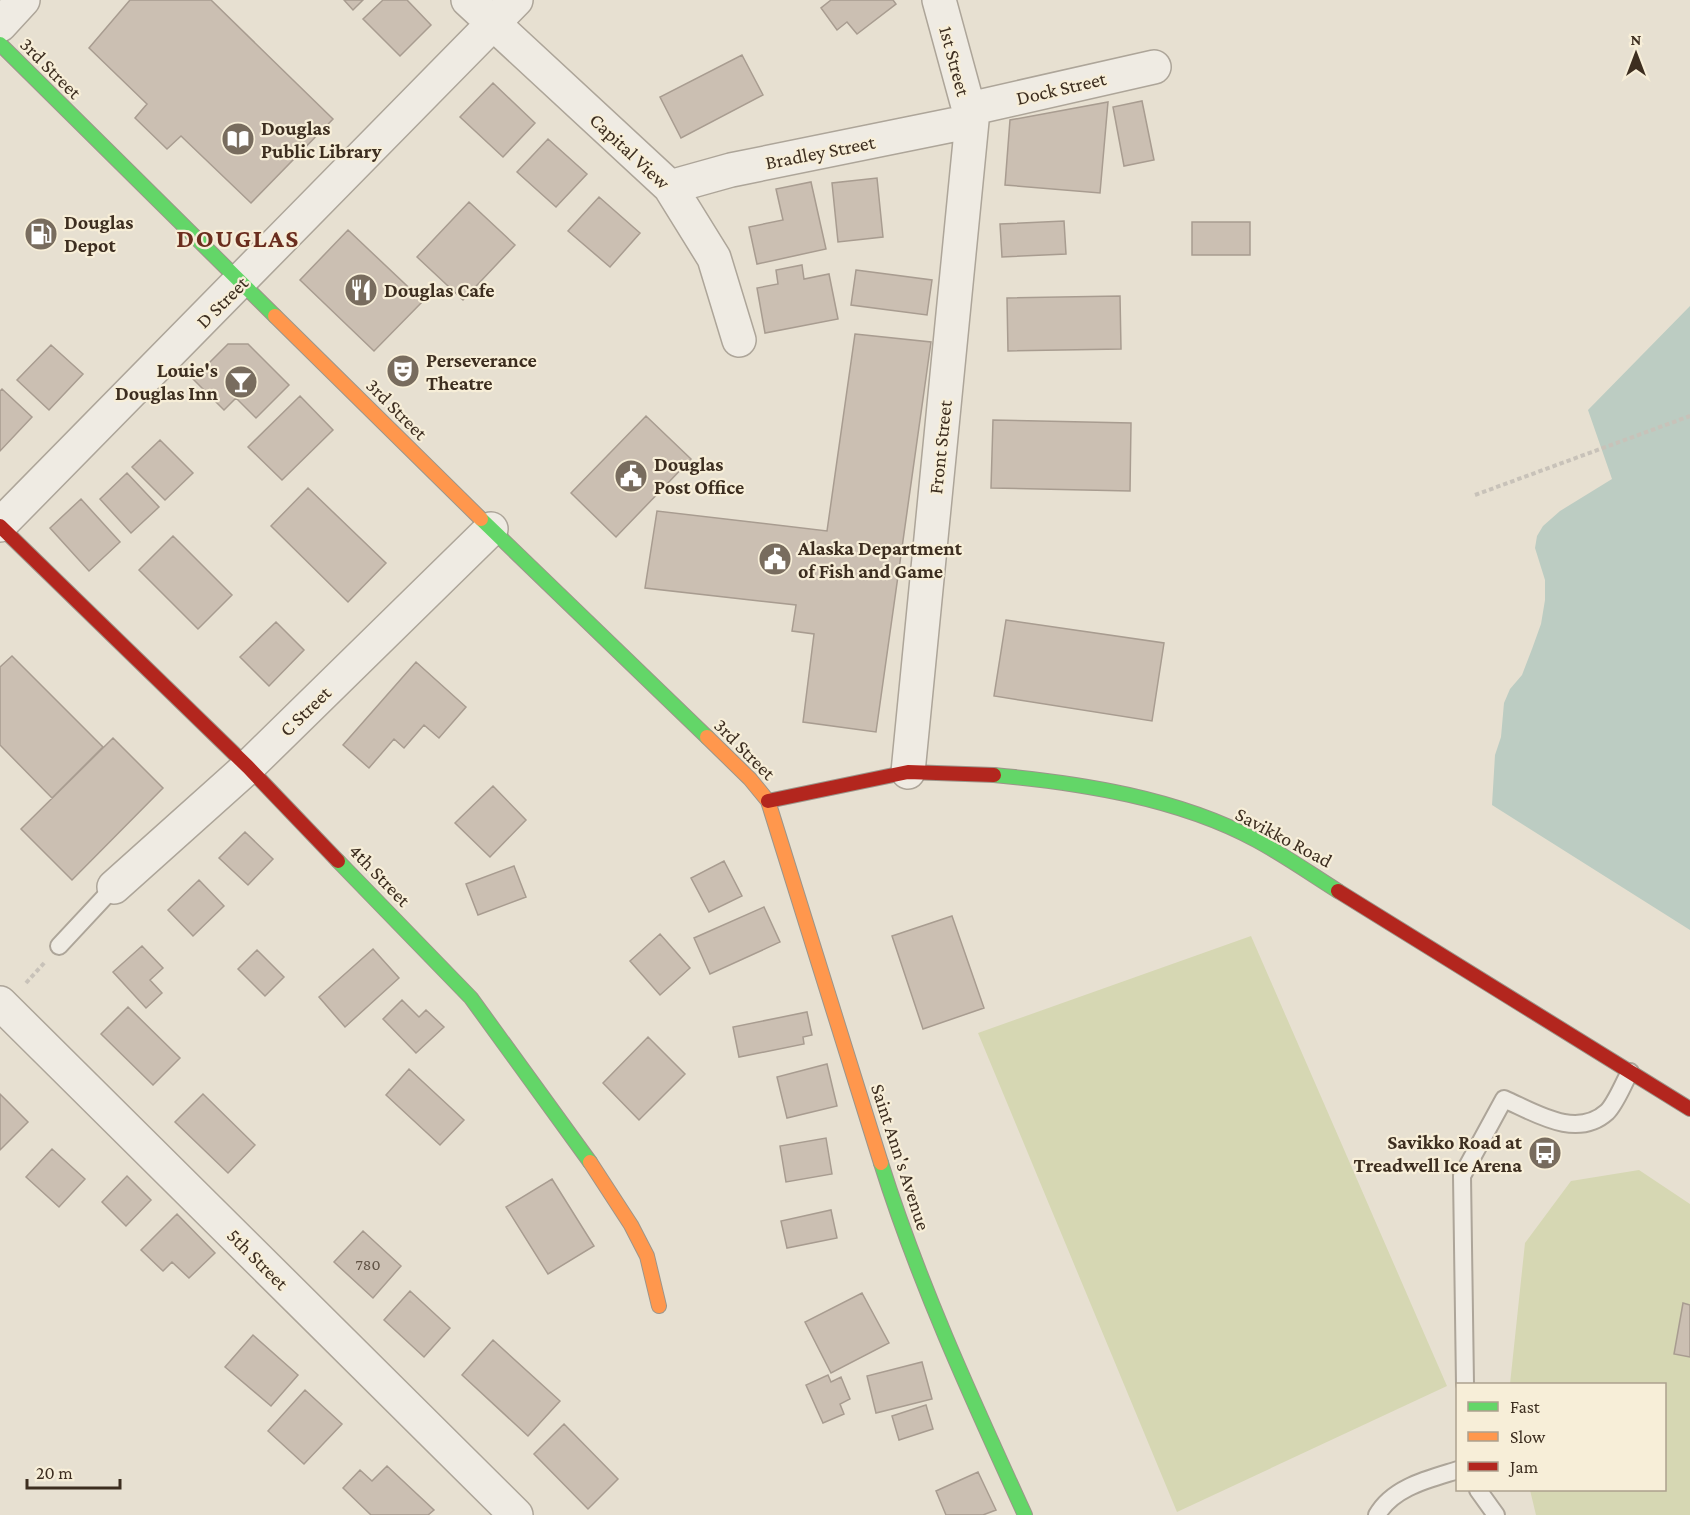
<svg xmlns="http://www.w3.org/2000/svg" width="1690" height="1515" font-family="'Crimson Pro',serif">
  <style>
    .green { fill: #d6d7b3 }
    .water { fill: #bcccc2 }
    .building { fill: #cbbfb2; stroke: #a89c90; stroke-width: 1.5 }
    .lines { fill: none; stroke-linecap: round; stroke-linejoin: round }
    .lane-casing { stroke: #ada599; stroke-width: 20 }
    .street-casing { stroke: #ada599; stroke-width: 36 }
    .fast-casing { stroke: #9c958a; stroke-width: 16 }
    .slow-casing { stroke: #9c958a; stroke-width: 16 }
    .jam-casing { stroke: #9c958a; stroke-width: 16 }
    .path { stroke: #c8c2b9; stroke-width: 4; stroke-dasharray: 4.5 3; stroke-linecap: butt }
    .lane { stroke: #efebe3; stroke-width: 16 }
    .street { stroke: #efebe3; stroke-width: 33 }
    .fast { stroke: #63d668; stroke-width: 14 }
    .slow { stroke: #ff974d; stroke-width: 14 }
    .jam { stroke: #b3261e; stroke-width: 14 }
    .labels { text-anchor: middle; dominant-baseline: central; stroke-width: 4.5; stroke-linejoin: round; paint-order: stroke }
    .number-label { font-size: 16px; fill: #605244 }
    .street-label { font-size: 20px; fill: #3d2e20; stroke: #f7eed8 }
    .poi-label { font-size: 20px; font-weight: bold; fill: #3d2e20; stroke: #f7eed8; text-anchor: start }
    .district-label { font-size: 26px; font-weight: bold; letter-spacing: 1.5px; fill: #6b2e1e; stroke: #f7eed8 }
  </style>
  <rect width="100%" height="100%" fill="#e7e0d1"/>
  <path class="green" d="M1251,936L1447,1386L1177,1512L978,1033Z
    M1639,1170L1690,1204V1515H1536L1530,1490H1664V1384H1510L1525,1243L1571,1181Z"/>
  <path class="water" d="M1690,306V930L1492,805L1495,755L1501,737L1504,703L1510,689L1522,675L1532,649L1541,624L1545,600V580L1535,548L1537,536L1543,526L1560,511L1612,479L1588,410Z"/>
  <path class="building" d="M130,0H211L333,119L251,203L181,136L167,149L135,118L147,104L89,48Z
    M344,0H363L353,10Z
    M383,0H407L431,25L400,56L363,19Z
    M831,0H893L896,4L857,34L847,22L837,30L821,8Z
    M742,55L763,95L681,138L660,97Z
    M493,83L535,123L503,157L460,117Z
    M1142,101L1154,160L1124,166L1113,107Z
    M1108,102L1100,193L1005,185L1010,120Z
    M548,139L587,174L556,207L517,172Z
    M877,178L883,237L838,242L832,183Z
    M811,182L826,249L757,264L749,227L783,220L776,189Z
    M599,197L640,233L610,267L568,231Z
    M469,202L515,245L463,300L417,257Z
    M1064,221L1066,254L1002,257L1000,224Z
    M1192,222H1250V255H1192Z
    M348,230L423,301L374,351L300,280Z
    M802,265L804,279L829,274L838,319L765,333L757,288L778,284L776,270Z
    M856,270L932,280L927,315L851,305Z
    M1120,296L1121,349L1008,351L1007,298Z
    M855,334L931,342L876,732L803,722L814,634L792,631L796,605L645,588L657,511L827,531Z
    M228,344H248L289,385L256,418L236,398L224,410L193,379Z
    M51,345L83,374L49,410L17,380Z
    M2,389L32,417L0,451V391Z
    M300,396L333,430L282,480L248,447Z
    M646,416L691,459L616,537L571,493Z
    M993,420L1131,423L1130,491L991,488Z
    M160,440L193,473L165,500L132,467Z
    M127,473L159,507L131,533L100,499Z
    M308,488L386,563L348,602L271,526Z
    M81,499L120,542L89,571L50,528Z
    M173,536L232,595L198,629L139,570Z
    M1006,620L1164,643L1152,721L994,696Z
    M276,622L304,650L269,686L240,657Z
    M12,656L103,747L52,798L0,745V667Z
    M416,662L466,707L439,738L424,725L404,748L394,739L369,768L343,745Z
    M113,738L163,788L72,880L21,829Z
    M493,786L526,820L490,857L455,823Z
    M245,832L273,859L248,885L219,858Z
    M724,861L742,896L709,912L691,878Z
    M514,866L526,897L478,915L466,884Z
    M199,880L224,906L193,936L168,910Z
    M764,907L780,942L710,974L694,938Z
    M952,916L984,1008L923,1029L892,936Z
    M660,934L690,968L660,995L630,961Z
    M142,946L163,968L150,980L162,993L146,1008L113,972Z
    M373,949L399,978L345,1027L319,997Z
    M257,950L284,977L265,996L238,969Z
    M402,1000L419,1017L426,1010L444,1027L416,1053L383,1019Z
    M128,1007L180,1058L153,1085L101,1034Z
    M807,1012L812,1035L803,1037L804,1044L739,1057L733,1027Z
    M648,1037L685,1074L639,1120L603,1083Z
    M827,1064L837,1106L787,1118L777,1077Z
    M409,1069L464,1120L440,1145L386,1095Z
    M0,1094L28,1122L0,1150Z
    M203,1094L255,1145L228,1173L175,1122Z
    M826,1138L832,1174L786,1182L780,1146Z
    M52,1149L85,1179L59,1207L26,1177Z
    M127,1176L151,1200L126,1226L102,1202Z
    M552,1179L594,1246L548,1274L506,1207Z
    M831,1210L837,1238L787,1248L781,1221Z
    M177,1214L215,1253L189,1278L172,1262L163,1271L141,1250Z
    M363,1231L401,1266L373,1298L334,1262Z
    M410,1291L450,1328L424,1357L384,1320Z
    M862,1293L889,1343L831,1373L805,1322Z
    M1683,1303L1690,1305V1357L1674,1354Z
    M253,1335L298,1375L271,1406L225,1367Z
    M493,1340L560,1401L528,1436L462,1375Z
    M922,1362L932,1399L876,1413L867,1376Z
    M828,1375L831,1382L841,1377L850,1399L840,1404L844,1414L823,1423L806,1385Z
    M305,1390L342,1424L304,1464L268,1431Z
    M926,1405L933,1429L899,1440L892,1416Z
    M564,1424L618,1479L588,1509L534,1454Z
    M387,1466L434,1510L428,1515H371L343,1488L360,1470L372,1481Z
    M978,1472L996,1510L983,1515H946L936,1491Z"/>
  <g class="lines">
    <defs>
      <path id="lane" d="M59,946L114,887
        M1465,1384L1462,1176L1504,1099C1534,1112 1576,1140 1607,1112C1616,1103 1623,1084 1630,1072
        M1478,1490L1496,1515
        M1377,1515C1393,1487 1429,1479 1458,1470"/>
      <path id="street" d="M468,0L670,187L714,258L739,340
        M0,25L23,0
        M969,109L1154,67
        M670,187L731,170L972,121
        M0,525L516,0
        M908,772L972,121L939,0
        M114,887L248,767L491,529
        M0,1003L516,1515"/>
      <path id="fast" d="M0,44L275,316
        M481,519L707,737
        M994,775C1081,783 1178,798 1256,840C1284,855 1311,874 1338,891
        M338,861L471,998L590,1162
        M881,1163C919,1284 972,1399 1025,1515"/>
      <path id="slow" d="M275,316L481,519
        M707,737L750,779L768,801L881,1163
        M590,1162L631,1225L647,1256L659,1306"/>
      <path id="jam" d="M0,526L248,767L338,861
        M768,801L908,772L994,775
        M1338,891L1690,1109"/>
    </defs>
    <use href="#lane" class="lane-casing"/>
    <use href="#street" class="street-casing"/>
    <use href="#fast" class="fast-casing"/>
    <use href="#slow" class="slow-casing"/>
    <use href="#jam" class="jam-casing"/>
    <path class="path" d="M1475,495L1690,416
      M26,983L45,962"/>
    <use href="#lane" class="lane"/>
    <use href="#street" class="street"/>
    <use href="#fast" class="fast"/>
    <use href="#slow" class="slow"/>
    <use href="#jam" class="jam"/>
  </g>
  <defs>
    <symbol id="library-disc" viewBox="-11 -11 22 22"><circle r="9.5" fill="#786c5e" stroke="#f7eed8"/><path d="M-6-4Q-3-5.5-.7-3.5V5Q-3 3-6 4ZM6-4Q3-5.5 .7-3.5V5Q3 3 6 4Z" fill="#fff"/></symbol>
    <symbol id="fuel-disc" viewBox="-11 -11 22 22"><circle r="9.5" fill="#786c5e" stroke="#f7eed8"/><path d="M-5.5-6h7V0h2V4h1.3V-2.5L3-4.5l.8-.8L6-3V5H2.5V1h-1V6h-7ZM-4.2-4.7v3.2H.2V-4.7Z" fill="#fff"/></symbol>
    <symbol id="restaurant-disc" viewBox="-11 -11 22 22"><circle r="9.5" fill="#786c5e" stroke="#f7eed8"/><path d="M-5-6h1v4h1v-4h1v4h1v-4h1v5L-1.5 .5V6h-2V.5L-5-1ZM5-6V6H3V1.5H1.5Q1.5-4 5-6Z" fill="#fff"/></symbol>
    <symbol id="theatre-disc" viewBox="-11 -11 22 22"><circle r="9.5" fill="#786c5e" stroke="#f7eed8"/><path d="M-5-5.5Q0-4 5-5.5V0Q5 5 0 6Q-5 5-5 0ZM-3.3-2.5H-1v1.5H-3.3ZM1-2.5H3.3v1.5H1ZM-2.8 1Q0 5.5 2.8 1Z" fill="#fff"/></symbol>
    <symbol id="bar-disc" viewBox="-11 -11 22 22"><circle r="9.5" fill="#786c5e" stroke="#f7eed8"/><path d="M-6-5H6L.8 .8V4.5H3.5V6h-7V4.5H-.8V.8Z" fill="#fff"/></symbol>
    <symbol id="civic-disc" viewBox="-11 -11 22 22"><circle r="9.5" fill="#786c5e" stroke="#f7eed8"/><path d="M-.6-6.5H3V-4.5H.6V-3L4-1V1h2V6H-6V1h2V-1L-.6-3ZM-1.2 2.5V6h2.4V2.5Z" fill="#fff"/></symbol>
    <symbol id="bus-disc" viewBox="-11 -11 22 22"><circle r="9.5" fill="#786c5e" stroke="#f7eed8"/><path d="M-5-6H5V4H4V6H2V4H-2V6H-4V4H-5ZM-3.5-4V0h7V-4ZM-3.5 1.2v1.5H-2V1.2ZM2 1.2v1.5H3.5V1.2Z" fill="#fff"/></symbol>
  </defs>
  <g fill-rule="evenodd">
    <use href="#library-disc" x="219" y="120" width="38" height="38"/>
    <use href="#fuel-disc" x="22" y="215" width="38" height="38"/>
    <use href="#restaurant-disc" x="342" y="271" width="38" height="38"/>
    <use href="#theatre-disc" x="384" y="352" width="38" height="38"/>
    <use href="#bar-disc" x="222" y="363" width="38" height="38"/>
    <use href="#civic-disc" x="612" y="457" width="38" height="38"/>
    <use href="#civic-disc" x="756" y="540" width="38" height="38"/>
    <use href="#bus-disc" x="1526" y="1134" width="38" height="38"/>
  </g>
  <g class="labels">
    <g class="number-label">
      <text x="368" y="1264">780</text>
    </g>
    <g class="street-label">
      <text transform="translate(955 61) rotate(75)">1st Street</text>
      <text transform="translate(51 68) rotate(45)">3rd Street</text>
      <text transform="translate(1061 88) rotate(-13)">Dock Street</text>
      <text transform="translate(630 151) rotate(43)">Capital View</text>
      <text transform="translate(820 152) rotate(-11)">Bradley Street</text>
      <text transform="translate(222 302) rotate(-45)">D Street</text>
      <text transform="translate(397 409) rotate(45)">3rd Street</text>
      <text transform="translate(940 447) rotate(-84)">Front Street</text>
      <text transform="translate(305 711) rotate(-44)">C Street</text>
      <text transform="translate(745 749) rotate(45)">3rd Street</text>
      <text transform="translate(1284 837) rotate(28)">Savikko Road</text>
      <text transform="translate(380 875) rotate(46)">4th Street</text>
      <text transform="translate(901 1157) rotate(72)">Saint Ann's Avenue</text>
      <text transform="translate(258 1259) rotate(45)">5th Street</text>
    </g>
    <g class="poi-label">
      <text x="261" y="128">Douglas<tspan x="261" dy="23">Public Library</tspan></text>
      <text x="64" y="222">Douglas<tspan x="64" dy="23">Depot</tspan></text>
      <text x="384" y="290">Douglas Cafe</text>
      <text x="426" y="360">Perseverance<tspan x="426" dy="23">Theatre</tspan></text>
      <text x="218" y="370" text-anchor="end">Louie's<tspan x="218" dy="23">Douglas Inn</tspan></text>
      <text x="654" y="464">Douglas<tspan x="654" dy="23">Post Office</tspan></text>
      <text x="798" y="548">Alaska Department<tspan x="798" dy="23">of Fish and Game</tspan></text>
      <text x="1522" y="1142" text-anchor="end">Savikko Road at<tspan x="1522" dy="23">Treadwell Ice Arena</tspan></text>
    </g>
    <g class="district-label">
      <text x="238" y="238">DOUGLAS</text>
    </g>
  </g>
  <rect x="1456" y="1383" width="210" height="108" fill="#f7eed8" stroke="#ada18e" stroke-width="1.5"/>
  <rect x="1468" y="1402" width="30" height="9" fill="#63d668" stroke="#ada18e" stroke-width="1.5"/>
  <text x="1510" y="1413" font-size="18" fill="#3d2e20">Fast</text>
  <rect x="1468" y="1432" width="30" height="9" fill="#ff974d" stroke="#ada18e" stroke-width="1.5"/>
  <text x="1510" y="1443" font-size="18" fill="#3d2e20">Slow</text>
  <rect x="1468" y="1462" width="30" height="9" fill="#b3261e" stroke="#ada18e" stroke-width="1.5"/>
  <text x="1510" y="1473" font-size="18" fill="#3d2e20">Jam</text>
  <g transform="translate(1636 54)" stroke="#f7eed8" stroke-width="4.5" paint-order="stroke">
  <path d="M0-4.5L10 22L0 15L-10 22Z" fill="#3d2e20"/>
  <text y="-9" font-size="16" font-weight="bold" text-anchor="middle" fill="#3d2e20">N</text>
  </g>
  <path d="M27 1479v9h93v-9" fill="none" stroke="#3d2e20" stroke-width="3"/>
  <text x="36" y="1479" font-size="18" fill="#3d2e20" stroke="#f7eed8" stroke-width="4.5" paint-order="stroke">20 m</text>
</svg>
